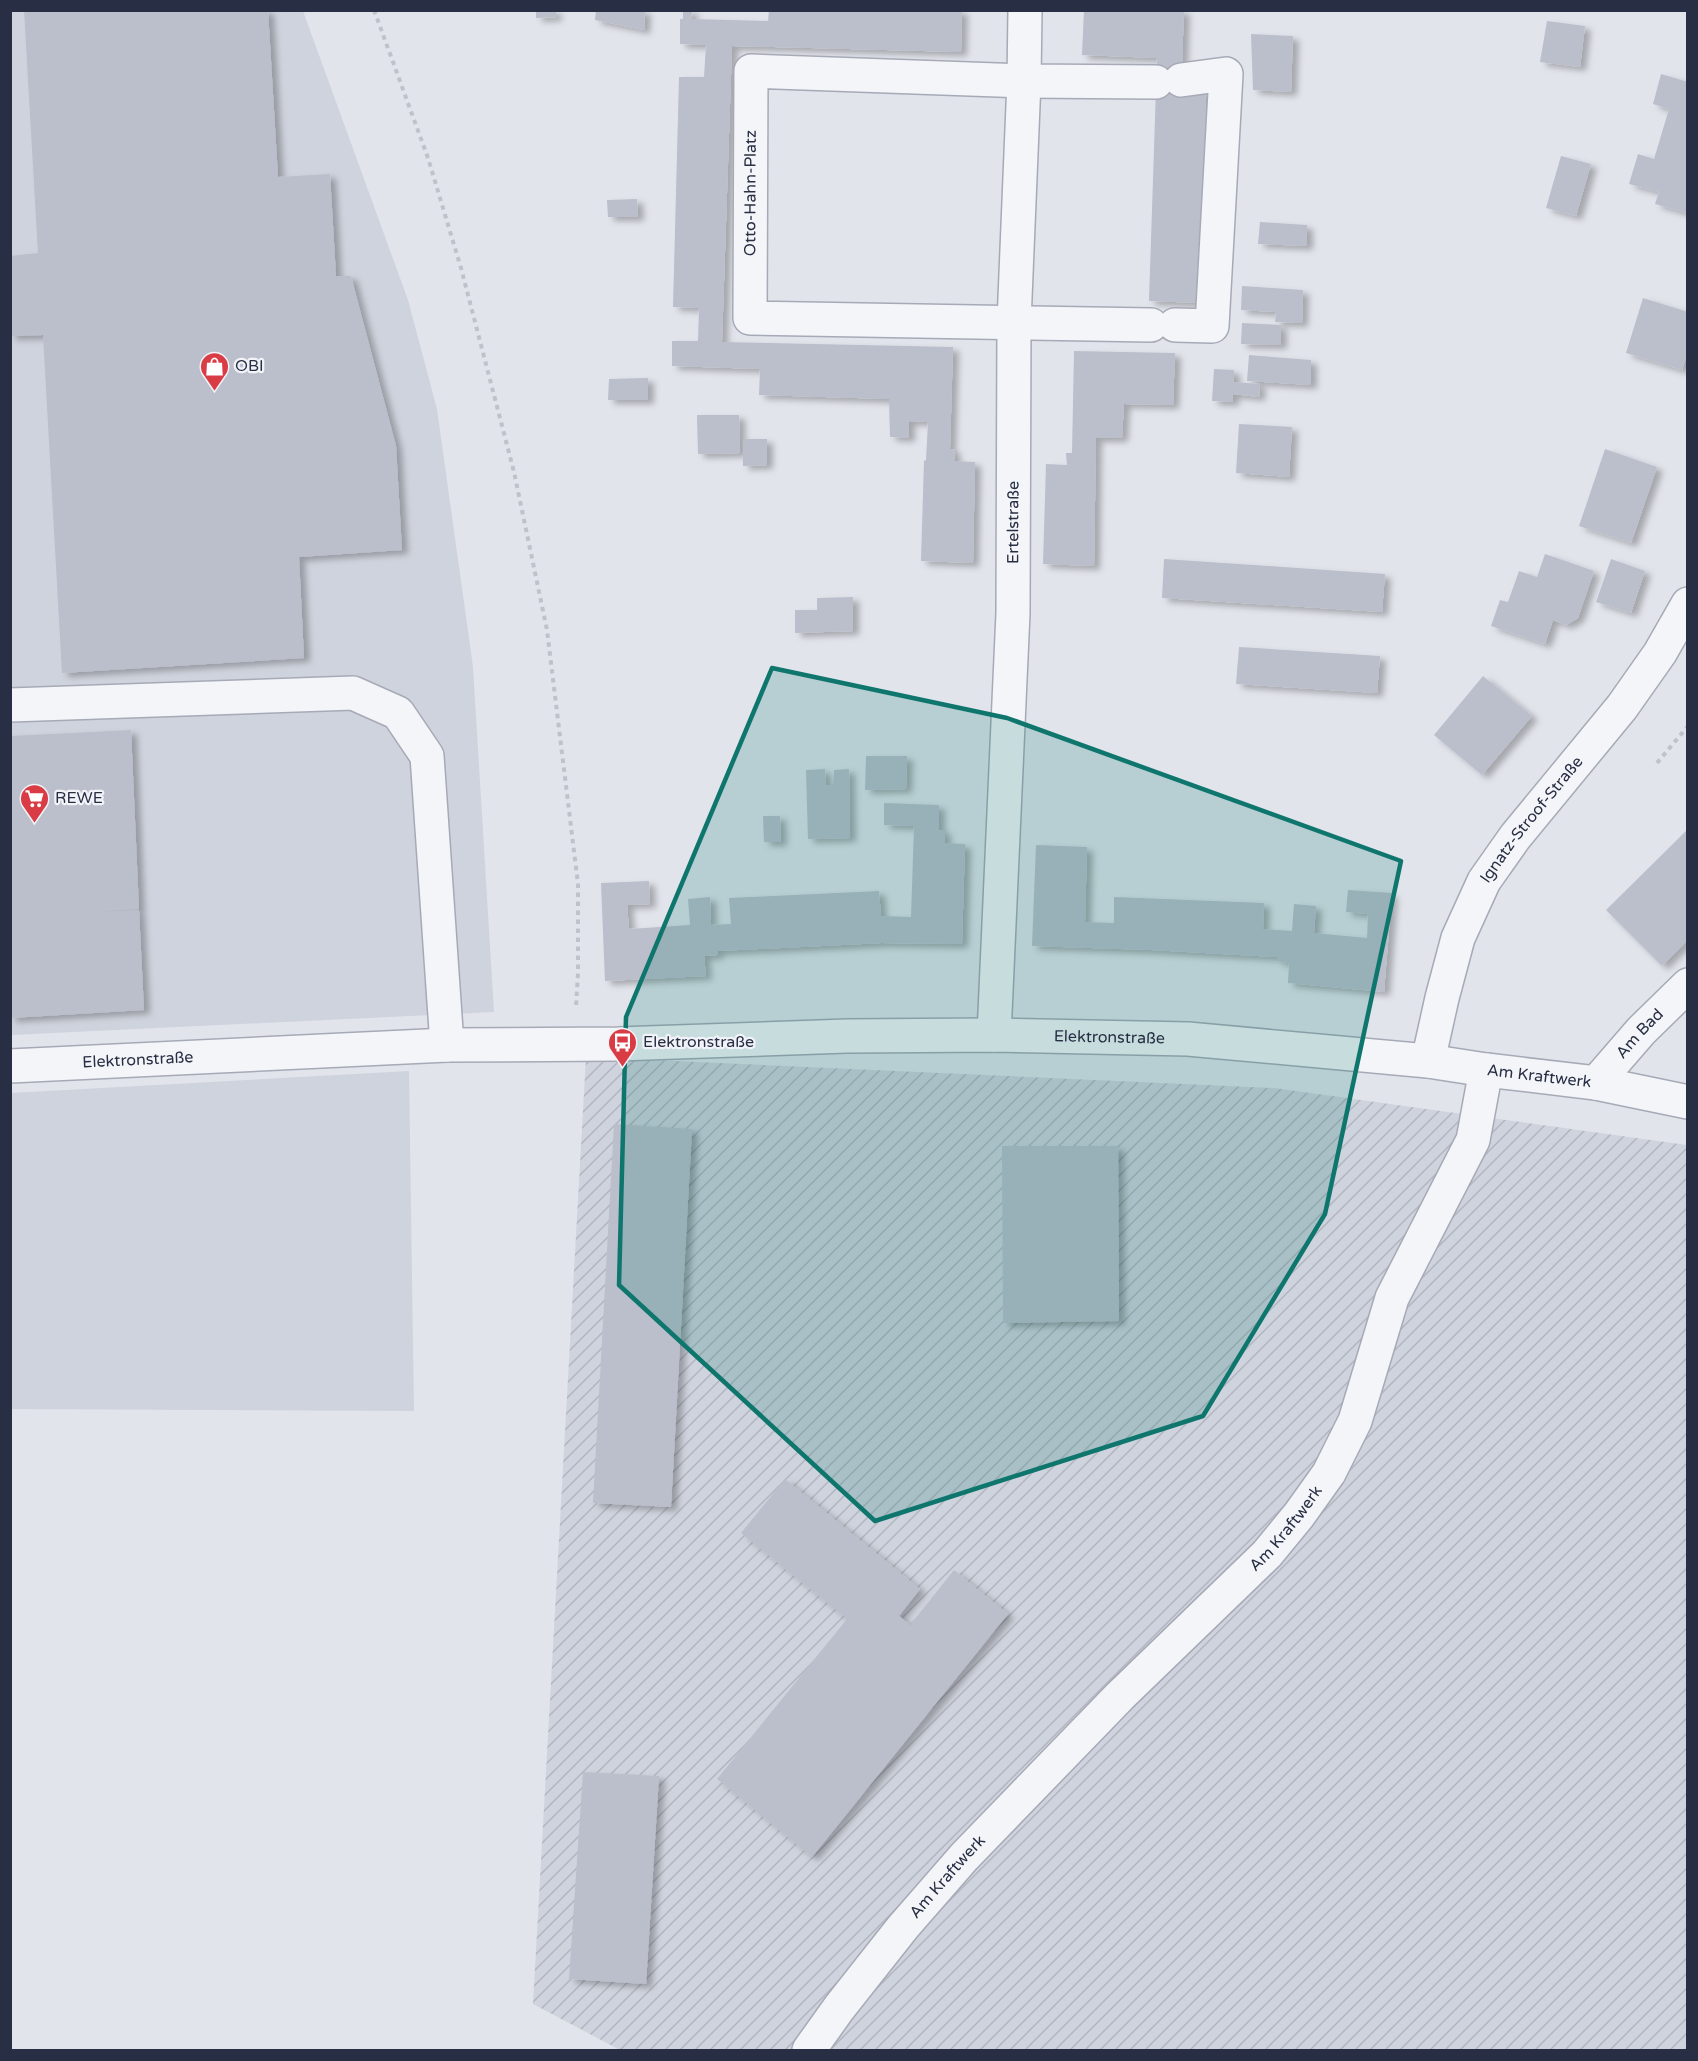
<svg xmlns="http://www.w3.org/2000/svg" width="1698" height="2061" font-family="'Varela Round',sans-serif">
  <style>
    .built { fill: #cfd3dd }
    .industrial { fill: url(#industrial-furrows) }
    .building { fill: #bbbfcb; filter: url(#shadow) }
    .lines { fill: none; stroke-linecap: round; stroke-linejoin: round }
    .minor-casing { stroke: #a6aab6; stroke-width: 36 }
    .path { stroke: #bfc2ca; stroke-width: 4; stroke-dasharray: 4.5 4.5; stroke-linecap: butt }
    .minor { stroke: #f4f5f9; stroke-width: 33 }
    .marked { fill: #0f766e; fill-opacity: 0.2; stroke: #0f766e; stroke-width: 4.5; stroke-linejoin: round }
    .labels { text-anchor: middle; dominant-baseline: central; stroke-width: 4.5; stroke-linejoin: round; paint-order: stroke }
    .street-label { font-size: 16px; fill: #282f44; stroke: #f1f3f8 }
    .poi-label { font-size: 16px; fill: #282f44; stroke: #f1f3f8; text-anchor: start }
  </style>
  <defs>
    <pattern id="industrial-furrows" width="10" height="10" patternUnits="userSpaceOnUse" patternTransform="scale(1.5)"><rect width="10" height="10" fill="#cfd3dd"/><path d="M-1 1l2-2M0 10L10 0M9 11l2-2" fill="none" stroke="#b2b5bf"/></pattern>
    <filter id="shadow"><feDropShadow dx="6" dy="4" stdDeviation="3" flood-color="#0004"/></filter>
  </defs>
  <rect width="100%" height="100%" fill="#e1e4eb"/>
  <path class="built" d="M10,11H303L408,300L437,409L473,667L494,1012L11,1035Z
    M409,1071L414,1411L11,1409V1093Z"/>
  <path class="industrial" d="M586,1057L1274,1088L1687,1145V2050H620L533,2004Z"/>
  <path class="building" d="M24,10H268L278,177L330,174L336,276H351L396,446L402,550L299,557L304,658L62,673L43,335L10,336V256L38,253Z
    M536,10H556V17L536,18Z
    M596,10H645L644,30L595,20Z
    M683,10H693L690,19L768,21L769,10H962L961,52L732,46L722,342L953,347L950,449L955,450L954,461L975,462L973,563L921,561L924,461L926,460L928,422L909,421V438L890,437L889,399L759,395L760,369L672,366V341H698L699,308L673,307L679,77H704L706,45L680,44V19H683Z
    M1084,10H1184L1181,90L1206,92L1202,303L1149,301L1157,58L1082,55Z
    M1547,21L1585,26L1580,67L1540,62Z
    M1251,34L1293,36L1291,92L1253,90Z
    M1661,74L1688,82V213L1655,204L1659,192L1629,184L1638,154L1654,159L1669,109L1653,104Z
    M1561,156L1591,164L1576,216L1546,208Z
    M637,199L638,217H608L607,200Z
    M1260,222L1307,225V246L1258,244Z
    M1242,286L1303,290L1302,323L1275,322L1276,312L1241,310Z
    M1643,298L1688,312V351L1682,370L1626,353Z
    M1242,323L1281,325V345L1241,344Z
    M1074,351L1175,353L1173,405L1124,404L1122,438H1096L1094,566L1043,564L1046,464L1067,465L1066,453H1072Z
    M1249,355L1311,360V385L1247,381Z
    M1214,369L1234,370V382L1260,384L1259,397L1233,394V402L1212,401Z
    M648,378V400H608L609,379Z
    M697,415H739L740,453L698,454Z
    M1239,424L1292,427L1289,477L1236,473Z
    M743,439H767V465L743,466Z
    M1605,449L1657,467L1631,543L1579,526Z
    M1545,554L1594,571L1578,618L1566,625L1553,620L1545,644L1491,626L1500,600L1508,602L1519,571L1537,577Z
    M1164,559L1385,574L1382,612L1162,598Z
    M1611,559L1645,571L1631,613L1596,602Z
    M853,597V631L795,633V610H817V598Z
    M1239,647L1380,656L1377,693L1236,684Z
    M1483,676L1532,716L1482,775L1434,735Z
    M131,730L139,909L95,912L139,910L144,1010L10,1018V736Z
    M866,756H907L906,789L865,790Z
    M825,769L826,785H833L834,770L849,769L850,838L808,839L806,770Z
    M884,803L939,805V830H945V843L965,844L962,944L882,943L718,951L717,955L704,956L706,976L605,981L601,883L649,881L650,904L627,905L629,929L690,925L688,899L710,897L711,925L731,924L729,898L879,891L881,916L911,917L914,826L884,825Z
    M763,816H780L781,842H764Z
    M1688,829V940L1662,966L1606,910Z
    M1036,845L1087,847L1085,922L1114,923V897L1264,903L1263,929L1292,931L1294,904L1316,906L1314,933L1367,938L1368,914L1346,912L1348,890L1392,893L1384,992L1288,983L1289,963L1277,961V957L1151,950L1032,946Z
    M614,1124L692,1129L671,1507L593,1503Z
    M1002,1146H1118L1119,1321L1003,1323Z
    M785,1479L920,1589L899,1616L910,1625L954,1570L1008,1614L812,1857L717,1779L847,1619L741,1533Z
    M583,1772L659,1776L646,1984L569,1979Z"/>
  <g class="lines">
    <defs>
      <g id="minor">
        <path id="s1" d="M1151,325L750,318L751,71L1024,81L1156,82"/>
        <path d="M1175,325L1212,326L1226,74L1181,80"/>
        <path d="M10,705L353,693L398,713L427,756L447,1045"/>
        <path id="s2" d="M994,1035L1013,613L1014,322L1024,81L1025,10"/>
        <path id="s3" d="M1428,1061L1442,998L1458,938L1484,881L1515,837L1622,707L1660,653L1688,604"/>
        <path id="s4" d="M10,1066L447,1045L618,1044L847,1036L994,1035L1188,1039L1428,1061L1486,1070L1596,1083L1688,1102"/>
        <path id="s5" d="M1596,1083L1641,1031L1688,985"/>
        <path id="s6" d="M809,2050L839,2008L903,1927L964,1857L1120,1696L1267,1554L1299,1515L1329,1473L1355,1421L1392,1298L1473,1140L1486,1070"/>
      </g>
    </defs>
    <use href="#minor" class="minor-casing"/>
    <path class="path" d="M374,10L428,158L461,268L514,472L547,630L578,884V973L576,1007
      M1657,763L1688,726"/>
    <use href="#minor" class="minor"/>
  </g>
  <path class="marked" d="M772,668L1007,718L1401,861L1325,1214L1203,1416L875,1521L619,1285L626,1017Z"/>
  <defs>
    <symbol id="shop-pin" viewBox="-11 -11 22 30"><path d="M0 17L-7.5 6A9.5 9.5 0 1 1 7.5 6Z" fill="#da3c45" stroke="#f1f3f8"/><path d="M-5-2.5h2.3a2.7 3.5 0 0 1 5.4 0H5L5.5 6h-11ZM-1.5-2.5h3a1.5 2.3 0 0 0-3 0Z" fill="#fff"/></symbol>
    <symbol id="supermarket-pin" viewBox="-11 -11 22 30"><path d="M0 17L-7.5 6A9.5 9.5 0 1 1 7.5 6Z" fill="#da3c45" stroke="#f1f3f8"/><path d="M-6-5.5h2.5l.6 2H6L4.5 2H-2.5L-4.4-4H-6ZM-1.5 3.2a1.3 1.3 0 1 0 .1 0ZM3 3.2a1.3 1.3 0 1 0 .1 0Z" fill="#fff"/></symbol>
    <symbol id="bus-pin" viewBox="-11 -11 22 30"><path d="M0 17L-7.5 6A9.5 9.5 0 1 1 7.5 6Z" fill="#da3c45" stroke="#f1f3f8"/><path d="M-5-6H5V4H4V6H2V4H-2V6H-4V4H-5ZM-3.5-4V0h7V-4ZM-3.5 1.2v1.5H-2V1.2ZM2 1.2v1.5H3.5V1.2Z" fill="#fff"/></symbol>
  </defs>
  <g fill-rule="evenodd">
    <use href="#shop-pin" x="198" y="350" width="33" height="45"/>
    <use href="#supermarket-pin" x="18" y="782" width="33" height="45"/>
    <use href="#bus-pin" x="606" y="1026" width="33" height="45"/>
  </g>
  <g class="labels">
    <g class="street-label">
      <text stroke="none"><textPath href="#s1" startOffset="526">Otto-Hahn-Platz</textPath></text>
      <text stroke="none"><textPath href="#s2" startOffset="513">Ertelstraße</textPath></text>
      <text stroke="none"><textPath href="#s3" startOffset="267">Ignatz-Stroof-Straße</textPath></text>
      <text stroke="none"><textPath href="#s5" startOffset="66">Am Bad</textPath></text>
      <text stroke="none"><textPath href="#s4" startOffset="1100">Elektronstraße</textPath></text>
      <text stroke="none"><textPath href="#s4" startOffset="128">Elektronstraße</textPath></text>
      <text stroke="none"><textPath href="#s4" startOffset="1532">Am Kraftwerk</textPath></text>
      <text stroke="none"><textPath href="#s6" startOffset="708">Am Kraftwerk</textPath></text>
      <text stroke="none"><textPath href="#s6" startOffset="222">Am Kraftwerk</textPath></text>
    </g>
    <g class="poi-label">
      <text x="235" y="366">OBI</text>
      <text x="55" y="798">REWE</text>
      <text x="643" y="1042">Elektronstraße</text>
    </g>
  </g>
  <rect width="1698" height="2061" fill="none" stroke="#282f44" stroke-width="24"/>
</svg>
